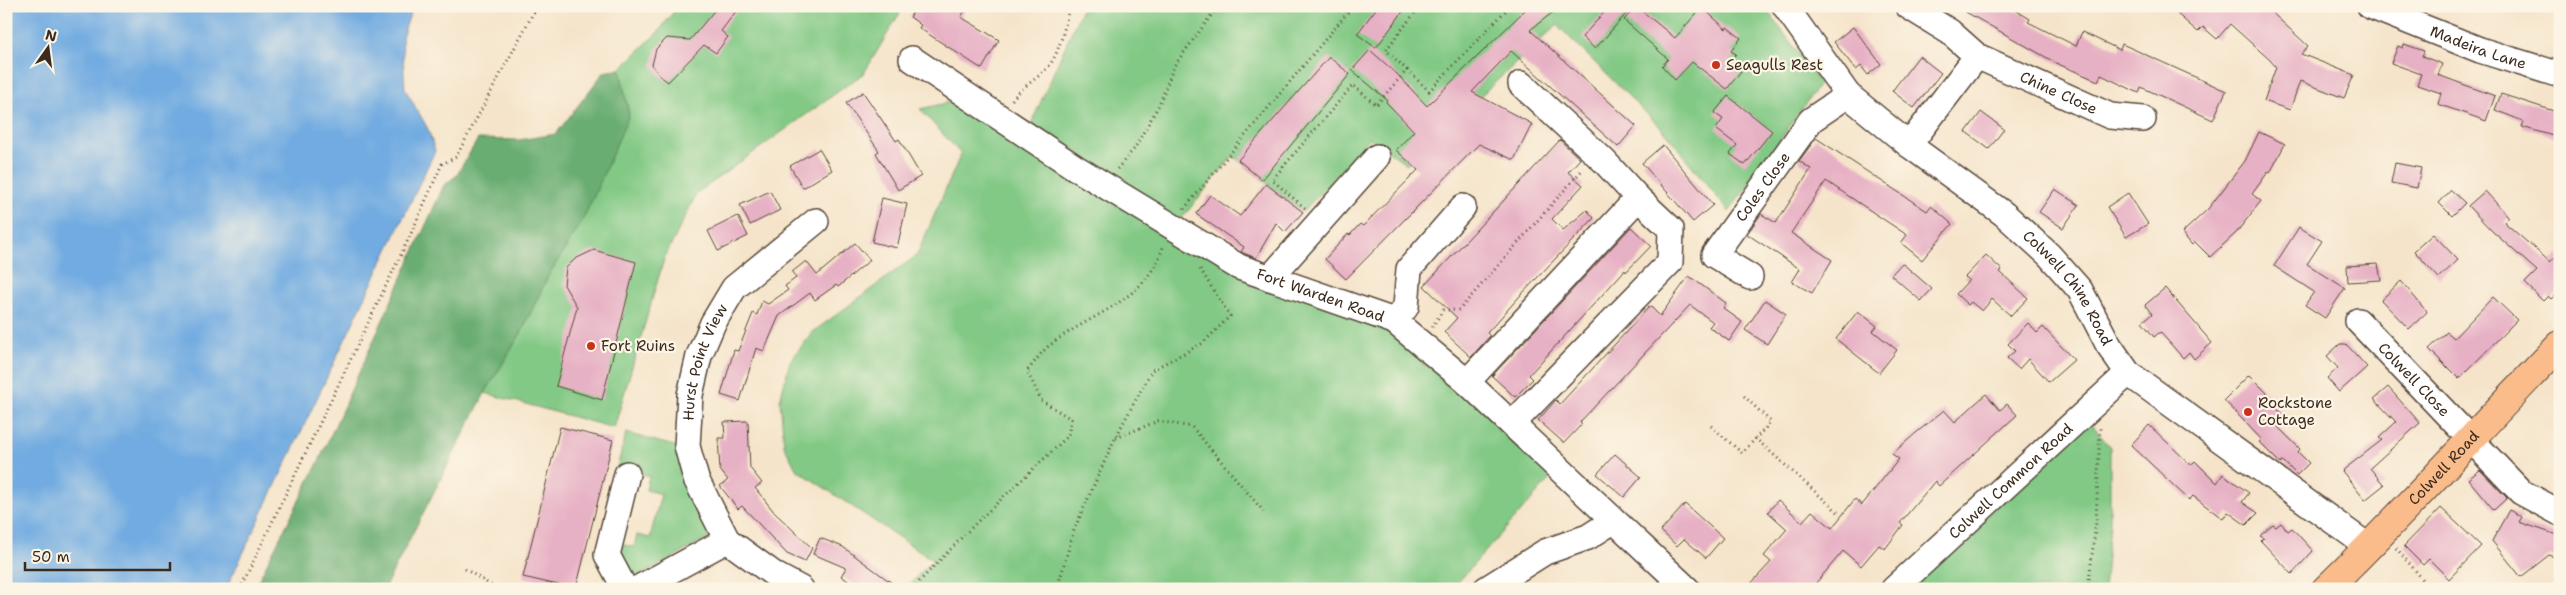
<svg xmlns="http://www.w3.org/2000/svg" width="2566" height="595" font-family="'Shantell Sans',sans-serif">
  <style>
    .green { fill: #82c985; stroke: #5e7a52 }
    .forest { fill: #69ad72; stroke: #526c48 }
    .water { fill: #71abe1; stroke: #566a80 }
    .building { fill: #e7b1c5 }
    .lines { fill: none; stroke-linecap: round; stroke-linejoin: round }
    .minor-casing { stroke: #574638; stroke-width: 28 }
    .major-casing { stroke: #574638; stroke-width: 30 }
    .path { stroke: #574638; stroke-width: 3; stroke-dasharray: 1 4; stroke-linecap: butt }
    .minor { stroke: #fff; stroke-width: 25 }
    .major { stroke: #fabc8b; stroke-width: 28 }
    .poi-dot { fill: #c8321e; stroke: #fcf5e5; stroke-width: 2 }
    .labels { text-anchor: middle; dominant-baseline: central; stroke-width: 4.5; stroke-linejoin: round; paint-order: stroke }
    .street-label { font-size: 15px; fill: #3b2a1e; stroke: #fcf5e5 }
    .poi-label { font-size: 15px; fill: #3b2a1e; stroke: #fcf5e5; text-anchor: start }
  </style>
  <rect width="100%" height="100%" fill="#fcf5e5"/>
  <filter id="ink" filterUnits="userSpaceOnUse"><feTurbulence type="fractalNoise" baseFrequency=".02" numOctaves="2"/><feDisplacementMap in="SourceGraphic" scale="10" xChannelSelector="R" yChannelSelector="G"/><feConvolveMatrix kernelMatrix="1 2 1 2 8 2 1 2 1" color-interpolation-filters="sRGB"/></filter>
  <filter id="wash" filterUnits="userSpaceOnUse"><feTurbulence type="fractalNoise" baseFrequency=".0096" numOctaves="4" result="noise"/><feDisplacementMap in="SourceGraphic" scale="20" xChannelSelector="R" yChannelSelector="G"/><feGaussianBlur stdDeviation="1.12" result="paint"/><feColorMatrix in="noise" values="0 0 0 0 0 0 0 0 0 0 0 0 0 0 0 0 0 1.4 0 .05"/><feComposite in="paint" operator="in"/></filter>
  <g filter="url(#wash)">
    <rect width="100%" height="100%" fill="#f5e4ca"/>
    <path class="green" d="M678,6H904L864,73L697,193L664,259L614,428L485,393L521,333L548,276L580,225L629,115L620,69L659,31Z
      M1083,6H1764L1820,83L1729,212L1664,131L1557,25L1407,164L1370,138L1303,212L1233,156L1177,224L1153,222L1392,326L1556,472L1452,589H905L933,560L796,469L784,445L780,400L790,361L813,332L917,255L961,154L920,109L955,101L1023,142Z
      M2089,422L2110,447V525L2104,589H1906Z
      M626,433L678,447L712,536L630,581L615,543L634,547L637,535L650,538L661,494L646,490L649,476L617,468Z"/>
    <path class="forest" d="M620,69L629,115L595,194L580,225L548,276L521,333L485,393L384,589H254L319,461L444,185L456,176L478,139L519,140L556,134L604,72Z"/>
    <path class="water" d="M6,6H413L402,37L405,89L428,129L435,151L226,589H6Z"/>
    <g id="blocks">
      <path class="building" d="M718,6H740L721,31L728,37L716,53L704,45L668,82L660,76L652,65L656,49L667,38L690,40Z
        M917,6H968L961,17L999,40L982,69L919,28L921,25L910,17Z
        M1378,6H1407L1376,48L1357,34Z
        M1529,6H1561L1530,30L1636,126L1618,147L1511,51L1472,92L1532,124L1514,160L1479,144L1346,279L1325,259L1348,234L1350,235L1360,224L1363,226L1418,170L1396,150L1414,131L1386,102L1387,100L1352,70L1370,50L1397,74L1427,106Z
        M1610,6H1633L1595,49L1582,37Z
        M1636,6L1675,38L1702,7L1726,29L1727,27L1741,38L1731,51L1736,54L1729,62L1741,71L1727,89L1692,62L1675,80L1662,66L1668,59L1624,20Z
        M1955,6H2009L2030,19L2028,22L2076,46L2082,32L2120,50L2122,44L2226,91L2213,120L2141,87L2139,93L2101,75L2098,81L2058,64Z
        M2168,6H2265L2308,46L2301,54L2354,75L2344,98L2300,81L2290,110L2264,101L2276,67L2270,60L2230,24L2217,39L2203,27L2198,32Z
        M1853,27L1881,64L1868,75L1861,66L1856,70L1834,42Z
        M2404,44L2424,51L2422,56L2442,64L2438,75L2495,96L2486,121L2438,104L2441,93L2417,85L2421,74L2391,63L2398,46L2403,48Z
        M1919,56L1941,73L1914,108L1892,91Z
        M1329,57L1350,74L1262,180L1238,160Z
        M863,92L896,141L899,139L921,176L898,190L876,153L879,151L846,103Z
        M2501,94L2560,113V138L2522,127L2523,121L2495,110Z
        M1728,96L1772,131L1745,165L1730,154L1737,145L1716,129L1723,119L1714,113Z
        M1981,112L2004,129L1989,149L1966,132Z
        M2259,132L2285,144L2270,173L2268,172L2252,194L2261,201L2236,233L2210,257L2195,242L2192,245L2182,233L2208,209L2245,161Z
        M1816,138L1927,211L1931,206L1952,224L1922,260L1901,243L1907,235L1826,181L1791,233L1832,260L1812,293L1792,282L1800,269L1747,234L1761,214L1776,223L1811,169L1799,161Z
        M1560,140L1580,159L1568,172L1583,185L1552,219L1563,230L1587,210L1594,218L1519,297L1487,333L1490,336L1471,357L1444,332L1457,318L1424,286Z
        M1663,145L1713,205L1693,222L1642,163Z
        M819,149L832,170L803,188L790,166Z
        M2395,163L2421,168L2417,188L2391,183Z
        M1266,184L1303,212L1285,232L1276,223L1256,258L1241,252L1244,247L1196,214L1210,195L1240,216Z
        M2055,189L2079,205L2063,228L2039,212Z
        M2451,190L2465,203L2452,216L2439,203Z
        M770,191L780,210L750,225L740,205Z
        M2485,191L2509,217L2504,222L2550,262L2560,253V291L2551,299L2548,296L2543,301L2525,283L2537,271L2493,232L2468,206Z
        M2128,193L2148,224L2126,237L2107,207Z
        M882,198L907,204L897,248L872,242Z
        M738,216L748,236L718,251L708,231Z
        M1631,227L1651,246L1626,272L1625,270L1529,375L1533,379L1515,397L1492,376Z
        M2299,227L2322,241L2307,264L2345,288L2325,318L2305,305L2314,292L2274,266Z
        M2433,234L2458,260L2439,278L2414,251Z
        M855,243L870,260L838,287L836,285L815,300L810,293L779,316L764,351L756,348L740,401L721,395L734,350L738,351L753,313L757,315L762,301L768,304L788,290L785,286L796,278L792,272L806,261L817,275Z
        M594,250L636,262L602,400L556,386L577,307L564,285L566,268L575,259Z
        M1986,255L2002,270L2000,272L2028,298L2011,316L1992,299L1982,311L1971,302L1968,305L1956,294L1969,280L1965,277Z
        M1902,263L1932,289L1921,301L1891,275Z
        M2378,264L2381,280L2348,282L2347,266Z
        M1689,276L1726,303L1723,308L1742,322L1729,341L1709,327L1713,322L1690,305L1580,422L1582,424L1564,443L1538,420L1556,400L1560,404L1650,306L1660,316Z
        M2401,281L2427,312L2409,329L2381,300Z
        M2165,288L2212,343L2194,359L2189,352L2183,358L2160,332L2154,337L2142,322L2152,314L2145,305Z
        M2493,297L2517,320L2459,379L2429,349L2447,332L2454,338Z
        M1765,300L1786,314L1767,344L1745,330Z
        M1858,311L1877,326L1873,331L1897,350L1879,373L1836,339Z
        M2028,323L2037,333L2043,327L2074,360L2049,382L2028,359L2019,369L2007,358L2015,351L2008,344Z
        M2340,344H2346L2367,367L2339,392L2327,378L2338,368L2327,356Z
        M2249,375L2274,400L2271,404L2282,413L2274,423L2300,449L2298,452L2309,463L2297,475L2283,461L2281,464L2259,442L2262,440L2224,400Z
        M2388,387L2420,423L2370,468L2384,485L2365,500L2342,471L2382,440L2379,438L2396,422L2374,399Z
        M1986,394L2000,410L2007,404L2017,415L1939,486L1935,481L1900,523L1903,525L1885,549L1879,545L1861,566L1843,551L1811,589H1746L1771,562L1764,556L1787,529L1768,512L1778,500L1802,522L1812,511L1832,528L1855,499L1862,505L1899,459L1892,454L1916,433L1944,410L1955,422Z
        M748,421L750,468L762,483L755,488L775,513L812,548L805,562L787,554L742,506L738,509L720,486L728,480L720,470L718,438H725L724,422Z
        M2149,425L2191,465L2195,461L2217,483L2223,474L2249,493L2242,502L2258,513L2246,525L2228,512L2223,519L2193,496L2189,500L2131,445Z
        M560,427L613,440L576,589L523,577Z
        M1615,454L1641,477L1624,497L1597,474Z
        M2480,470L2507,498L2494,510L2468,479Z
        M1685,504L1723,538L1706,558L1684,539L1677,546L1661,531Z
        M2441,508L2481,546L2449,579L2429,559L2423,565L2404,546Z
        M2509,510L2522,517L2519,522L2560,536V559L2549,555L2521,577L2492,541Z
        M2281,523L2288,531L2292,528L2313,551L2292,574L2261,541L2264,538L2260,536L2273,525L2276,527Z
        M820,538L843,547L900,589H860L841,576L846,568L813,554Z"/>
    </g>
  </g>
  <g filter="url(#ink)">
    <use href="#blocks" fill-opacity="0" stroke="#574638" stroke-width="1"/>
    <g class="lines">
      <defs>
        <g id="minor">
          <path id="s1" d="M1785,6L1848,95L1909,145L2004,214L2049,255L2080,290L2108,344L2128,373L2369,547"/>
          <path id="s2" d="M1908,6L1950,32L1977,56L2110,116L2143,119"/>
          <path id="s3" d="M2370,6L2480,50L2560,75"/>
          <path id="s4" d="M912,59L1076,168L1239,267L1394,321L1467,382L1687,589"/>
          <path d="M1521,84L1604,161L1638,198"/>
          <path d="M1909,145L1977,56"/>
          <path id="s5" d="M1750,277L1714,255L1811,120L1848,95"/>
          <path d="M1270,278L1377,157"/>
          <path d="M1394,321L1406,307L1409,269L1463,207"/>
          <path id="s6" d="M2358,321L2521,492L2560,513"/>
          <path d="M1467,382L1638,198L1671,229L1670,262L1512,424"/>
          <path d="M625,589L607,555L627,474"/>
          <path d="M637,589L727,540"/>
          <path id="s7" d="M801,589L775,575L727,540L696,479L687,446L690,395L699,356L713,323L734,288L816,221"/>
          <path d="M1486,589L1545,552L1588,537L1613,521"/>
          <path id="s8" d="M1894,589L2128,373"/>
        </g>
        <g id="major">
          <path id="s9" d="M2326,589C2407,511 2481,426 2560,345"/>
        </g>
      </defs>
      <use href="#minor" class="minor-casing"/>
      <use href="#major" class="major-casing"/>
      <path class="path" d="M1407,70L1429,91L1510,6
        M1012,100C1022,86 1038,79 1049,66C1060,52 1066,23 1069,6
        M1117,169L1134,149L1159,105L1174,66L1218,6
        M1305,208L1272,180L1353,85L1376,105L1407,70L1386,50L1420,6
        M1184,209L1353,6
        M1432,327L1443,310H1459L1583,169
        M1711,426L1742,453L1771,422L1744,396
        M1116,438L1158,421L1192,427L1264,512
        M1755,438L1840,514
        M2396,548L2431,589
        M465,569L497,589
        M240,589L409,238L442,164L456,157L537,6
        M912,589L976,523L1068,436L1071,419L1041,400L1027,371C1034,363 1041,352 1050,345C1091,313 1146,302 1163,247
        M1057,589L1074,530L1115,438L1152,370L1203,343L1230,316L1200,269
        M2088,589L2096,522L2100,428"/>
      <use href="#minor" class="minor"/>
      <use href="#major" class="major"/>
    </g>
  </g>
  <g class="poi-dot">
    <circle cx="1716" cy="65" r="5"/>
    <circle cx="591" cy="346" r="5"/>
    <circle cx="2248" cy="412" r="5"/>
  </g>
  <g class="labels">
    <g class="street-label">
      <text stroke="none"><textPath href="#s3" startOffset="116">Madeira Lane</textPath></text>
      <text stroke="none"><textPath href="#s2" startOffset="175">Chine Close</textPath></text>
      <text stroke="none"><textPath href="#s5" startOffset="126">Coles Close</textPath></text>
      <text stroke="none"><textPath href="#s1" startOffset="404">Colwell Chine Road</textPath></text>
      <text stroke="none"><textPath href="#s4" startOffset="474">Fort Warden Road</textPath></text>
      <text stroke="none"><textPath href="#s7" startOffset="278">Hurst Point View</textPath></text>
      <text stroke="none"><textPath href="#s6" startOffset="81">Colwell Close</textPath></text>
      <text stroke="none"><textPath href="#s9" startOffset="169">Colwell Road</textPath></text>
      <text stroke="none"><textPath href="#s8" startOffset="159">Colwell Common Road</textPath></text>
    </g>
    <g class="poi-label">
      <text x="1726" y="65">Seagulls Rest</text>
      <text x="601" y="346">Fort Ruins</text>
      <text x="2258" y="403">Rockstone<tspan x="2258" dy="17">Cottage</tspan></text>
    </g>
  </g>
  <rect width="2566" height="595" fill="none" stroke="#fcf5e5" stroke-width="25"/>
  <g transform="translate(48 48) rotate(14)" stroke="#fcf5e5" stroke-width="4" paint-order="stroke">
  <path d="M0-4L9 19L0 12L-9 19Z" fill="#3b2a1e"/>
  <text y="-8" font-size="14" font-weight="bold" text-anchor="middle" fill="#3b2a1e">N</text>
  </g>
  <path d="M25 562v8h145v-8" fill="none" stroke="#3b2a1e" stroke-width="2.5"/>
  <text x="32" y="562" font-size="15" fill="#3b2a1e" stroke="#fcf5e5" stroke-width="4" paint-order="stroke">50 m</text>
</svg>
